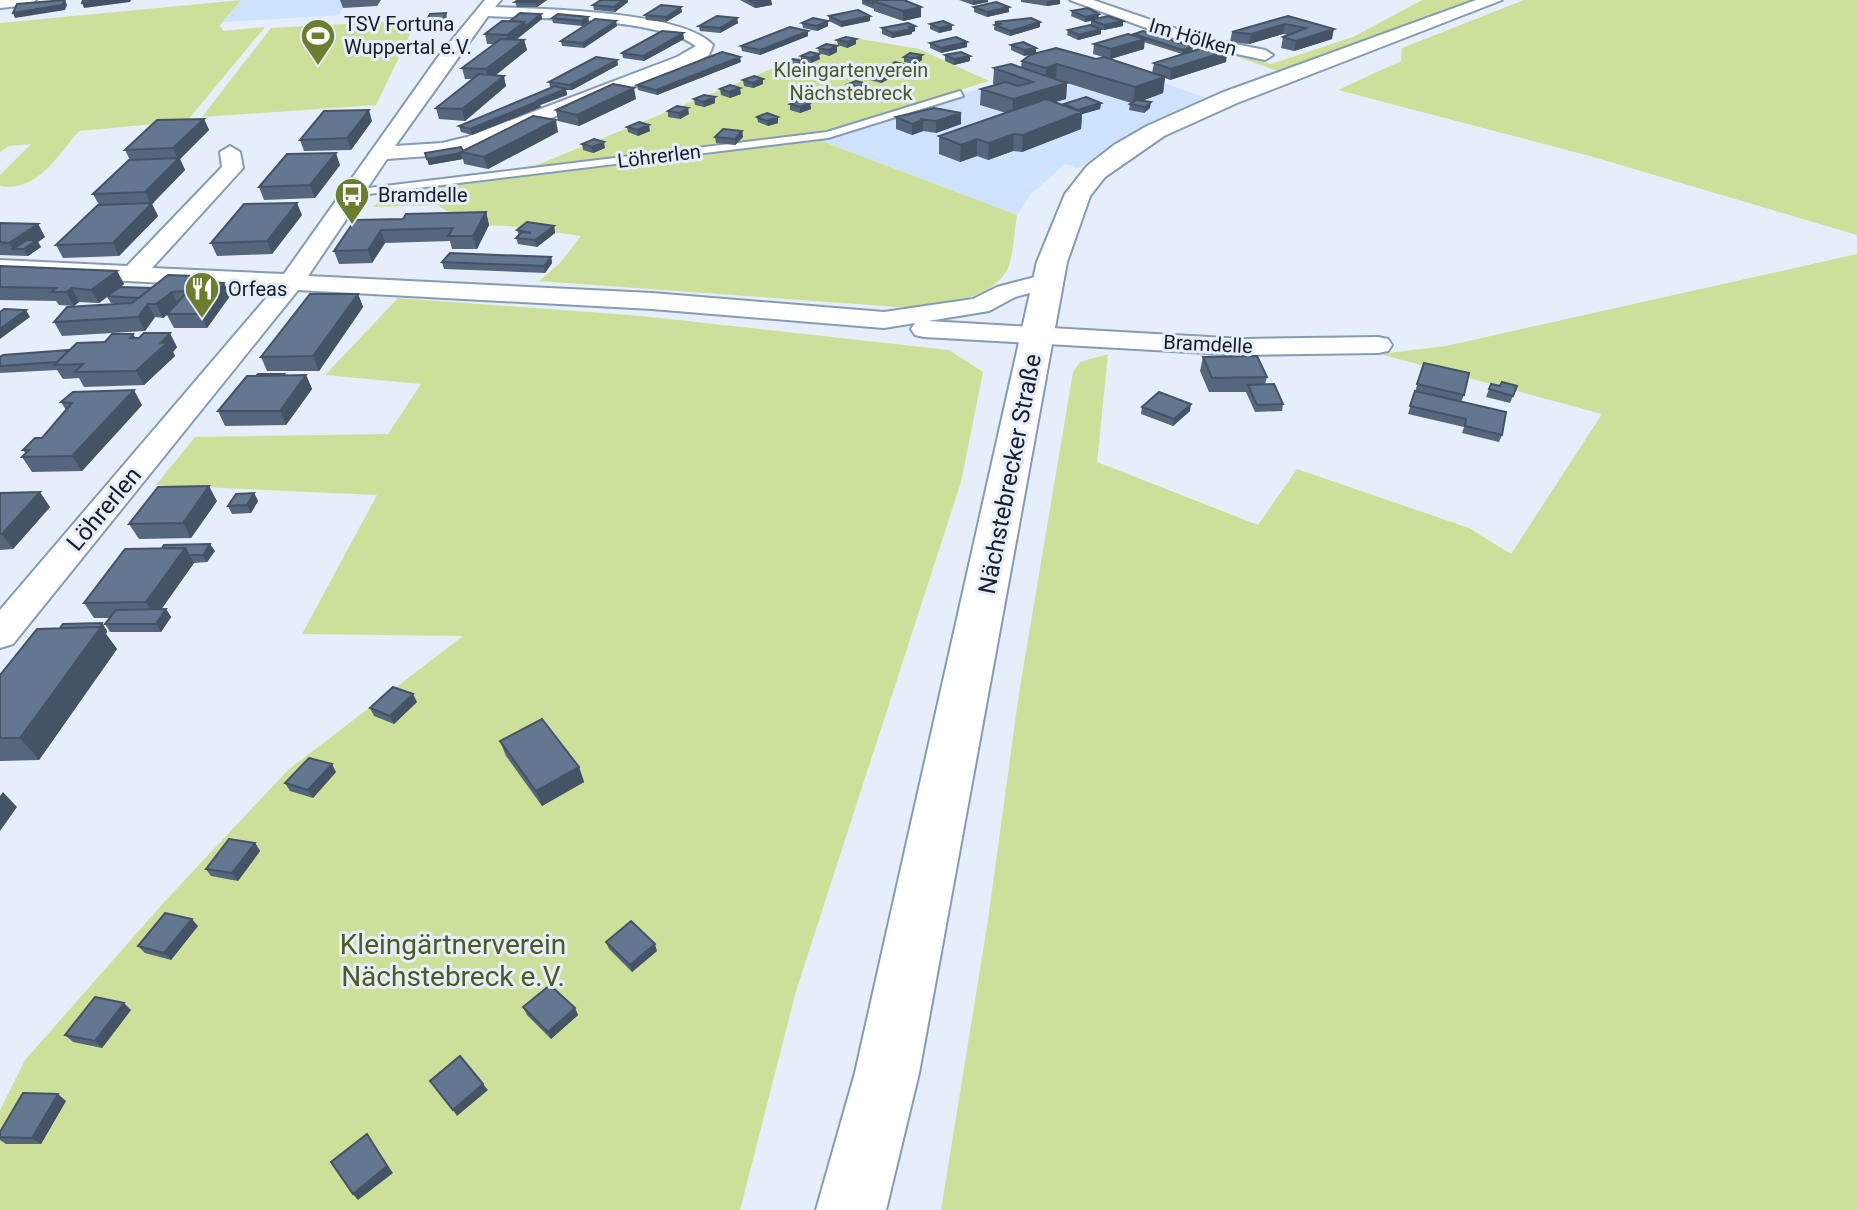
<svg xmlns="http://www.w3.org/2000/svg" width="1857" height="1210" font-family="Roboto,sans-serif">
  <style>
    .built { fill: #cde3ff }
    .green { fill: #cde09a }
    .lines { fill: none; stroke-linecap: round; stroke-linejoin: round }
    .lane-casing { stroke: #869bb6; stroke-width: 4 }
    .street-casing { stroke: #869bb6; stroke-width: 4 }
    .secondary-casing { stroke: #869bb6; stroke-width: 4 }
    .lane { fill: #fff; fill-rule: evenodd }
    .street { fill: #fff; fill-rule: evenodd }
    .secondary { fill: #fff; fill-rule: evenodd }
    .wall { fill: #55667d; fill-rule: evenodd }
    .shaded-wall { fill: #455366 }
    .building { fill: #637791; stroke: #455366; stroke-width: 2 }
    .labels { text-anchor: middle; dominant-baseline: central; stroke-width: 6; stroke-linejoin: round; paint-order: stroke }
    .far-poi-label { font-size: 20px; fill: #161e28; stroke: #e5eefa; text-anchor: start }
    .far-street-label { font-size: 20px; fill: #161e28; stroke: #e5eefa }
    .far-park-label { font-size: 20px; fill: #4d5a22; stroke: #e5eefa }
    .street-label { font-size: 24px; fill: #161e28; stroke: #e5eefa }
    .near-park-label { font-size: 28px; fill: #4d5a22; stroke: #e5eefa }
  </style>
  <rect width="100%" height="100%" fill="#e5eefa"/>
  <path class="built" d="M241,0H347L339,15L223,22Z
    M1075,51L1206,98L1150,123L1078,168L1065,164L1031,194L1017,215L816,139L1010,79Z"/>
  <path class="green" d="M241,0L220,25L223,31L265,27L187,121L79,131C58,155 37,193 0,186V175L31,144L9,146L0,152V23Z
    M1422,0H1480L1283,73L1221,51L1271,64L1353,37Z
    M1524,0H1857V235L1590,156L1338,90L1401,61L1402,48Z
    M417,20L376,105L202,117L271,28Z
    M849,37L919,49L989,81L819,134L525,170Z
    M816,139L1017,215C1014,231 1014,255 1007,270C992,299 940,305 912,308L539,281L560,263L581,236L509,226L471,225L437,205L373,207L386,193Z
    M1857,254V1210H941L988,920L1019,693L1073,372L1080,362L1108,354L1097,462L1258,525L1297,469L1469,528L1511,554L1602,414L1380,354L1446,346Z
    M398,298L642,316L949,350L983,372L961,482L796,991L740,1210H0V1110L25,1060L166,900L288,770L463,636L302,634L377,495L156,485L195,437L388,434L421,384L325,375Z"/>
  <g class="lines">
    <defs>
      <path id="lane" d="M960,91L963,96L828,138L352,196L347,193L352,190L827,132Z"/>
      <path id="street" d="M0,0H36L28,5L0,8Z
        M485,0H501L495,7C542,9 683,11 713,45L709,55L689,65L481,145L442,155L387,159L308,276L652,293L884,312L973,299L997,287L1046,274L1055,276L1058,281L1055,286L1015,297L989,311L928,321L1243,339L1378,337L1388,339L1392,345L1388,351L1378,353L1243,355L924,337L915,335L911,329L915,323L884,328L652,309L298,290L13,644L0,648V610L274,289L0,274V260L127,266L222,167L220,152L230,146L240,152L243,168L152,268L284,274L438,57ZM488,16C541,19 655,17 696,46L677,57L467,137L442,143L395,146Z
        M1070,0H1093L1200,37L1265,50L1273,55L1265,60L1190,44Z"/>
      <path id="secondary" d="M1476,0H1502L1237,103L1164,136L1105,177L1090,196L1067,262L919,1073L886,1210H816L855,1073L1037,262L1065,194L1087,166L1114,145L1147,126L1221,93Z"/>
    </defs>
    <use href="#lane" class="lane-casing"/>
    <use href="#street" class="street-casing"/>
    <use href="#secondary" class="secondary-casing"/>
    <use href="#lane" class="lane"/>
    <use href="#street" class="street"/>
    <use href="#secondary" class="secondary"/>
  </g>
  <path class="wall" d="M340,0H381L377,6L343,8Z
    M547,0L537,7H517L515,2Z
    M740,0H771L772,5L755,8Z
    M862,0H904L921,17L903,21L874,11V9L862,4Z
    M959,0H988V2L973,5Z
    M1021,0H1060V4L1047,6L1021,2Z
    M628,2L615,12L594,10L593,5Z
    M974,7H1009V12L987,17L974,12Z
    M1072,11L1099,14L1098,18L1123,26L1104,30L1091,25V21L1085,22L1071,16Z
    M682,12L666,22L646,20L645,15Z
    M541,14L542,19L516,40H524L527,50L496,75L506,86L465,121L439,119L436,108L473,79H465L462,68L494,44H487L485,34L510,21Z
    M829,16H870V21L841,27L829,21Z
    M1288,16L1332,39L1294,51L1281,48L1283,37L1289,35L1283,34L1249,44L1230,42L1232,32Z
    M588,17L589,22L582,26L553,23L552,18Z
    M447,18L443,31H426L424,26Z
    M737,18L738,23L720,33L700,31L699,26Z
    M995,22H1040V27L1010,36L994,30Z
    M802,23L828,26L817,31L803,28Z
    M930,24L952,25V30L939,33L930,29Z
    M617,26L584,48L562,46L561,41Z
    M915,26V31L912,32V34L892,38L882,34V28Z
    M1068,30L1101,34L1078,40L1067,35Z
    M808,31V36L760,55L742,51L741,46Z
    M683,33L684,39L644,61L623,58L622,53Z
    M1134,34L1192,51H1227L1226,62L1170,80L1165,78L1163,93L1142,101L1150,108L1144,113L1129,110L1130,104L1131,103L1067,83L1066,99L1054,102L1064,106V104L1101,103L1100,109L1082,114L1081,129L1022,152L1013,151L988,160L977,156L960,162L939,154V136L1006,113L980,105L981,89L995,85L993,84L994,68L1021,67L1022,61L1096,59L1103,57L1093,54L1094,44L1133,35ZM1144,42L1182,54L1154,63L1152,73L1111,59L1144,49Z
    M856,39V44L847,48L838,45L837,40Z
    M930,43L967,47L941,53L930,48Z
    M1011,45L1036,48V53L1024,56L1011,50Z
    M837,46V52L829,56L819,53L818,48Z
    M922,55V60L916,64L904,62V57Z
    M945,55L970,56V61L954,65L945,61Z
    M801,56L820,59L811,63L803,61L804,67L795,71L785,69V63L801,61Z
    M617,60L618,65L572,90H566L567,95L540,105L541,107L472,135L461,132L459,126L552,87H550L549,82Z
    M741,62L657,95L638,90L637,85Z
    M907,65V70L900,74L889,71V66Z
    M870,74L889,79L881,83L870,80Z
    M763,79V84L753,88L744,86L743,80Z
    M848,84H867L868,89L859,93L848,90Z
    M720,89L741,94L730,98L721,95Z
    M818,93L838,94L839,99L828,103L819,99Z
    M636,99L579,126L558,121L556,110Z
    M694,99L715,103L704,107L695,105Z
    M810,103L811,109L800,113L790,110V104Z
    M668,111L689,114L680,119L668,117Z
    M961,113V124L936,133L923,131L912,135L896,129V117Z
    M757,117L778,123L768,126L758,122Z
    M204,119L209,130L180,159L185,170L152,204L158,216L119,256L63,258L56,245L99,205L93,194L130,160L125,150Z
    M372,121L351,150L304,151L300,140Z
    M627,127L650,131L638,136L628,132Z
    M742,131L743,137L735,145L716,143L715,137Z
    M558,132L488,169L464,164L463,159L429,165L425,153L463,151Z
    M582,144L605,148L593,153L583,150Z
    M340,165L315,198L264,200L259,187Z
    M486,212L489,225L477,249H452L450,241L385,243L372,263L339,264L334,251L375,220L403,219Z
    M302,215L272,254L217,256L211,243Z
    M0,223L38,224L45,237L38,242L41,247L28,256L0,255Z
    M554,226L555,233L537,247L518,244L516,238L519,235L517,230Z
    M551,257L552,263L545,273L444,269L442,262Z
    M0,266L117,271L124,284L121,287L151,288L192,276L194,280L224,283L230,296L207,328H174L167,315L163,318L155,317L145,331L62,336L54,322L125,304L111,303L107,297L99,303L79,302L74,306L59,305L56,301L0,300Z
    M358,294L363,307L319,371H267L261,357Z
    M133,334L136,338L177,347L173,352L175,356L144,385L84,387L79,378L63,379L57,370L0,373V357L69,350Z
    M1203,357L1267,377L1265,384L1283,404L1282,411L1255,412L1246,392H1209L1200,371Z
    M1424,363L1464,395L1461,402L1502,435L1499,442L1462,433L1464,427L1408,414Z
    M257,375H306L312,389L286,425L225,426L218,411Z
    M1491,384L1500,386H1517L1510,403L1486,397Z
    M61,402L142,405L82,471L32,472L22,457L26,454L23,450L42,438L66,410Z
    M1142,407L1190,411L1173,426L1141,414Z
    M0,493L50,507L13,549L0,550Z
    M254,493L258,501L251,513L232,514L228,506Z
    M217,501L191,538L139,539L129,524Z
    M125,549L215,551L207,562L194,563L161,609H166L171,617L161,632H110L105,624L110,618H94L84,603Z
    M102,623L107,631L106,634L117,649L39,760L0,761V675L60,628Z
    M417,702L394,724L374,716L370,708Z
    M500,741L579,767L584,782L542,806L506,756Z
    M336,772L313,798L290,791L285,783Z
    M255,843L260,851L238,881L211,876L206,869Z
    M198,926L171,960L145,953L138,946Z
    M606,942L657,951L632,972L609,949Z
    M523,1007L575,1008L578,1015L551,1039L527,1015Z
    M131,1010L102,1048L73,1042L65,1035Z
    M66,1101L41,1144H6L0,1140V1132Z"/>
  <path class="shaded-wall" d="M65,0L67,5L65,10L15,18L13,13Z
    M107,0H131L130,2L84,8L82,3Z
    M540,0H547L537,7L536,2Z
    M623,0H628V2L615,12L614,7Z
    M771,0L772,5L755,8L754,3Z
    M988,0V2L973,5V1Z
    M1054,0H1060V4L1047,6V1Z
    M681,7L682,12L666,22V17Z
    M921,7V17L903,21V11Z
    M1009,7V12L987,17V12Z
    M446,13L447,18L443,31L441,25Z
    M541,14L542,19L509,45L507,35L524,22Z
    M1099,14L1098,19L1085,22V17Z
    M870,16V21L841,27V22Z
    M588,17L589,22L582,26L581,21Z
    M737,18L738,23L720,33V28Z
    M616,21L617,26L584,48L583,43Z
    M828,21V26L817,31V26Z
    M1123,21V26L1104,30V25Z
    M1040,22V27L1010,36V31Z
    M1285,24L1283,34L1249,44L1251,34Z
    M952,25V30L939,33V28Z
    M915,26V31L912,32V34L892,38V33Z
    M1101,29V34L1078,40L1079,35Z
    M1334,29L1332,39L1294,51L1296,41Z
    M808,31V36L760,55V50Z
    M683,33L684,39L644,61L643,56Z
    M856,39V44L847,48V42Z
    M1145,39L1144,49L1110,59L1111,49Z
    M524,40L527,50L489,80L486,69Z
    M967,42V47L941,53V48Z
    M837,46V52L829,56V50Z
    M1193,47L1192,52L1182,55L1183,50Z
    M1036,48V53L1024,56V50Z
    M1227,51L1226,62L1170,80L1171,69Z
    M819,54L820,59L811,63V58Z
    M922,55V60L916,64V58Z
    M970,56V61L954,65V59Z
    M740,57L741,62L657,95L656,90Z
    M617,60L618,65L572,90L570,85Z
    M803,61L804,67L795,71V65Z
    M1057,64L1056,79L1045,84L1046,68Z
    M907,65V70L900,74V68Z
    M889,74V79L881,83V77Z
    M504,76L506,86L465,121L462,109Z
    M1165,77L1163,93L1133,104L1135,87Z
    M763,79V84L753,88L752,83Z
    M1067,83L1066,99L1012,115L1013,99Z
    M867,84L868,89L859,93V87Z
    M634,88L636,99L579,126L577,115Z
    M740,88L741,94L730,98L729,92Z
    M566,89L567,95L540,105L541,107L472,135L470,129Z
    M838,94L839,99L828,103V97Z
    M715,97V103L704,107L703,102Z
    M1151,102L1150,108L1144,113L1145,107Z
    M810,103L811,109L800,113V107Z
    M1101,103L1100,109L1082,114L1081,129L1022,152L1023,135L1078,110Z
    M688,108L689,114L680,119L679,113Z
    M369,110L372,121L351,150L347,138Z
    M961,113V124L936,133V121Z
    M778,117V123L768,126L767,121Z
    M204,119L209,130L180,159L185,170L152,204L158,216L119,256L113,243L151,204L145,192L178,159L173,148Z
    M556,120L558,132L488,169L484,157Z
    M923,120V131L912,135V124Z
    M649,125L650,131L638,136L637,130Z
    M742,131L743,137L735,145V139Z
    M1014,134L1013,151L988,160L989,143Z
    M977,139V156L960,162L961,145Z
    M604,142L605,148L593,153L592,147Z
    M336,153L340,165L315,198L310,185Z
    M461,153L463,159L429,165L427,159Z
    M297,203L302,215L272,254L267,241Z
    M486,212L489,225L477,249L473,236Z
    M38,224L45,237L38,242L41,247L28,256L24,249H13L17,256L9,243Z
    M554,226L555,233L537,247L535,240Z
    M381,230L385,243L372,263L368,250Z
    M551,257L552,263L545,273L544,266Z
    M117,271L124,284L99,303L91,290Z
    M224,283L230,296L207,328L201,314Z
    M72,288L79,302L74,306L66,292Z
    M172,292L178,306L163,318L156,304Z
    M358,294L363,307L319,371L313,356Z
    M148,304L155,317L145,331L138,317Z
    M26,310L30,317L0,339V329Z
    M170,333L177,347L173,352L175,356L144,385L136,371Z
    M306,375L312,389L286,425L280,411Z
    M134,390L142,405L82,471L72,456Z
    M1191,404L1190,411L1173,426L1174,419Z
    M209,486L217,501L191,538L183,523Z
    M40,492L50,507L13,549L2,534Z
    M254,493L258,501L251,513L247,505Z
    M210,544L215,551L207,562L203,555Z
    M185,548L194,563L156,617L146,602Z
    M166,609L171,617L161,632L156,624Z
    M102,623L107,631L106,634L117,649L39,760L20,738Z
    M413,694L417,702L394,724L390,716Z
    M332,764L336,772L313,798L308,790Z
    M579,767L584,782L542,806L536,791Z
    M3,792L17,807L0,831V796Z
    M255,843L260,851L238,881L232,873Z
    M192,919L198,926L171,960L164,953Z
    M655,944L657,951L632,972L630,965Z
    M124,1003L131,1010L102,1048L95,1041Z
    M575,1008L578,1015L551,1039L548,1032Z
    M483,1084L488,1090L457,1116L453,1110Z
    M58,1094L66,1101L41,1144L32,1138Z
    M367,1134L393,1173L358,1200L353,1194Z"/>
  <path class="building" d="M65,0L62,5L13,13L17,4Z
    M83,0H107L82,3Z
    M518,0H540L536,2H515Z
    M601,0H623L614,7L593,5Z
    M749,0H770L754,3Z
    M864,0H878L873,1V4Z
    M879,0H904L921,7L903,11L873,1Z
    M996,2L1009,7L987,12L974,7Z
    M661,5L681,7L666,17L645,15Z
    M1088,8L1099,14L1085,17L1072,11Z
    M858,10L870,16L841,22L829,16Z
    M446,13L441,25L424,26L430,14Z
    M520,13L541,14L525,27L524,22L510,21Z
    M558,14L588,17L581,21L552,18Z
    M717,16L737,18L720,28L699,26Z
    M1108,16L1123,21L1104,25L1091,20Z
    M1288,16L1334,29L1296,41L1283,37L1306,28L1285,24L1251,34L1232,32Z
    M813,18L828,21L817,26L802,23Z
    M1031,18L1040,22L1010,31L995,25L1000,24L995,22Z
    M595,19L616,21L583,43L561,41Z
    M502,21L524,22L507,35L485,34Z
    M943,21L952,25L939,28L930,24Z
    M908,23L915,26L909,27L912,29L892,33L882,28Z
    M1090,25L1101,29L1079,35L1068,30Z
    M790,27L808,31L760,50L741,46Z
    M662,31L683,33L643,56L622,53Z
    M1143,31L1193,47L1183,50L1134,34Z
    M1128,34L1145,39L1111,49L1094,44Z
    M846,37L856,39L847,42L837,40Z
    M956,37L967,42L941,48L930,43Z
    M501,39L524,40L486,69L462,68Z
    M1023,42L1036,48L1024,50L1011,45Z
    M826,44L837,46L829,50L818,48Z
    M1209,46L1227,51L1171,69L1154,63Z
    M1056,48L1096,59L1104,57L1165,77L1135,87L1057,64L1046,68L1022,61L1030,55Z
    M722,52L740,57L656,90L637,85Z
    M810,52L819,54L811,58L801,56Z
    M961,52L970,56L954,59L945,55Z
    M910,53L922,55L916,58L904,57Z
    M596,57L617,60L570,85L549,82Z
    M793,59L803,61L795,65L785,63Z
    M895,62L907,65L900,68L889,66Z
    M1011,64L1067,83L1013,99L981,89L1006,82L1018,86L1033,82L994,68Z
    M878,71L889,74L881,77L870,74Z
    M479,74L504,76L462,109L436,108Z
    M754,76L763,79L752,83L743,80Z
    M856,81L867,84L859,87L848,84Z
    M613,84L634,88L577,115L556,110Z
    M730,85L740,88L729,92L720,89Z
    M555,86L566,89L536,101H539L470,129L459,126Z
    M828,90L838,94L828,97L818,93Z
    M704,95L715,97L703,102L694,99Z
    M1086,97L1101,103L1078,110L1064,104Z
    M1046,99L1082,112L1023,135L1014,134L989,143L977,139L961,145L939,136Z
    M800,100L810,103L800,107L790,104Z
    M1136,100L1151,102L1145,107L1130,104Z
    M677,106L688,108L679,113L668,111Z
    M934,108L961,113L936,121L920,119L923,120L912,124L896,117Z
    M369,110L347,138L300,140L324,111Z
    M767,113L778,117L767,121L757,117Z
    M533,116L556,120L484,157L461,152Z
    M204,119L173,148L125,150L157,120Z
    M639,122L649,125L637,130L627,127Z
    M723,129L742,131L735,139L715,137Z
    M594,139L604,142L592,147L582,144Z
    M461,147L463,151L461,152V153L427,159L425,153Z
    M336,153L310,185L259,187L287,154Z
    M179,158L145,192L93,194L129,160Z
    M152,203L113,243L56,245L98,205Z
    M297,203L267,241L211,243L244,204Z
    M486,212L473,236H448L453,228L381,230L368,250L334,251L355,220L403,219L406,214Z
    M527,222L554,226L535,240L516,238L522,232L531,233L517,230Z
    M0,223L38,224L9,243L0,242Z
    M27,240H37L24,249H13Z
    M450,253L551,257L544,266L442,262Z
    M0,266H1L117,271L91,290L72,288L66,292H51L56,288L0,287Z
    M168,275L192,276L187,280L224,283L201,314H167L188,291L172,292L156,304H148L138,317L54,322L67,307L132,303Z
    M120,287L151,288L139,298L107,296Z
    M310,294H358L313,356L261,357Z
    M4,309L26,310L0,329V312Z
    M144,333H170L161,343L168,342L136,371L75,372L83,364L54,365L77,343L105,342L112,334H133L130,338H139Z
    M69,350L57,362L0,366V357L3,355Z
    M1257,356L1267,377L1212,378L1203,357Z
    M1424,363L1469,373L1464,395L1417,384Z
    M258,374H284L283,375H257Z
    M306,375L280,411H218L247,376Z
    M1502,382L1517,386L1513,396L1489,389L1491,384L1500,386Z
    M1274,384L1283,404L1257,405L1248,385Z
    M134,390L72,456L22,457L29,450H23L35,438H42L72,403L61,402L73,392Z
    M1415,391L1506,412L1502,435L1465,426L1466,419L1410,406Z
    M1159,392L1191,404L1174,419L1142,407Z
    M209,486L183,523L129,524L158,487Z
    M40,492L2,534H0V493Z
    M254,493L247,505L228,506L236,494Z
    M210,544L203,555H189L185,548H162L164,545Z
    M185,548L146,602L84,603L125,549Z
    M166,609L156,624H105L116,610Z
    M102,623L100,627L60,628L63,624Z
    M101,627L20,738H0V675L37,629Z
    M393,687L413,694L390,716L370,708Z
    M542,719L579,767L536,791L500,741Z
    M309,758L332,764L308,790L285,783Z
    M229,839L255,843L232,873L206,869Z
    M165,913L192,919L164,953L138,946Z
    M631,921L655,944L630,965L606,942Z
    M550,985L575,1008L548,1032L523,1007Z
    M95,997L124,1003L95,1041L65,1035Z
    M460,1056L483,1084L453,1110L430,1081Z
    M23,1093L58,1094L32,1138L0,1137V1132Z
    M367,1134L387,1166L353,1194L331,1162Z"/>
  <defs>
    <symbol id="stadium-pin" viewBox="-11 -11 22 30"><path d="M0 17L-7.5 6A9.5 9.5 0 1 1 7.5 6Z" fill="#6c7e2e" stroke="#e5eefa"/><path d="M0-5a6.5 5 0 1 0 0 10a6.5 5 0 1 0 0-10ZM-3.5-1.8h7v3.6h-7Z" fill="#fff"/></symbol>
    <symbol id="bus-pin" viewBox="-11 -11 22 30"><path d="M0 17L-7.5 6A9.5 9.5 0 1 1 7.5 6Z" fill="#6c7e2e" stroke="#e5eefa"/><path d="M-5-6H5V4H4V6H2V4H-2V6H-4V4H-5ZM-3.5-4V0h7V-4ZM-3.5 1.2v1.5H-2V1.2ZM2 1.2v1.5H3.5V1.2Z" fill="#fff"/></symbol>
    <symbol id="restaurant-pin" viewBox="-11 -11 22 30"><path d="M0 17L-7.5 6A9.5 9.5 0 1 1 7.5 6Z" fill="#6c7e2e" stroke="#e5eefa"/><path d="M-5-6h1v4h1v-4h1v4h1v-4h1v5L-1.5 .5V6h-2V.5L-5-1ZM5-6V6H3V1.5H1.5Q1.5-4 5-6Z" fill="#fff"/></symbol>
  </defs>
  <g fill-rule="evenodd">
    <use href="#stadium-pin" x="298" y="16" width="40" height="54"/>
    <use href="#bus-pin" x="332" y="175" width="40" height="54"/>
    <use href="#restaurant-pin" x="182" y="269" width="40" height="54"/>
  </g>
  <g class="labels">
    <g class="far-poi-label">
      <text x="344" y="24">TSV Fortuna<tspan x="344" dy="23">Wuppertal e.V.</tspan></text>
      <text x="378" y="195">Bramdelle</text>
      <text x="228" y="289">Orfeas</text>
    </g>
    <g class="far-street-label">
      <text transform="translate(1193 37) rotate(16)">Im Hölken</text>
      <text transform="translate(659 156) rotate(-7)">Löhrerlen</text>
      <text transform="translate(1208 344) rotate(3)">Bramdelle</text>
    </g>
    <g class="far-park-label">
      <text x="851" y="70">Kleingartenverein<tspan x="851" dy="23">Nächstebreck</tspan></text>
    </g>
    <g class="street-label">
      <text transform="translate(1010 474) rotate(-79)">Nächstebrecker Straße</text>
      <text transform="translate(104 509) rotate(-50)">Löhrerlen</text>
    </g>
    <g class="near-park-label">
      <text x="453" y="944">Kleingärtnerverein<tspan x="453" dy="32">Nächstebreck e.V.</tspan></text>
    </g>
  </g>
</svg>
